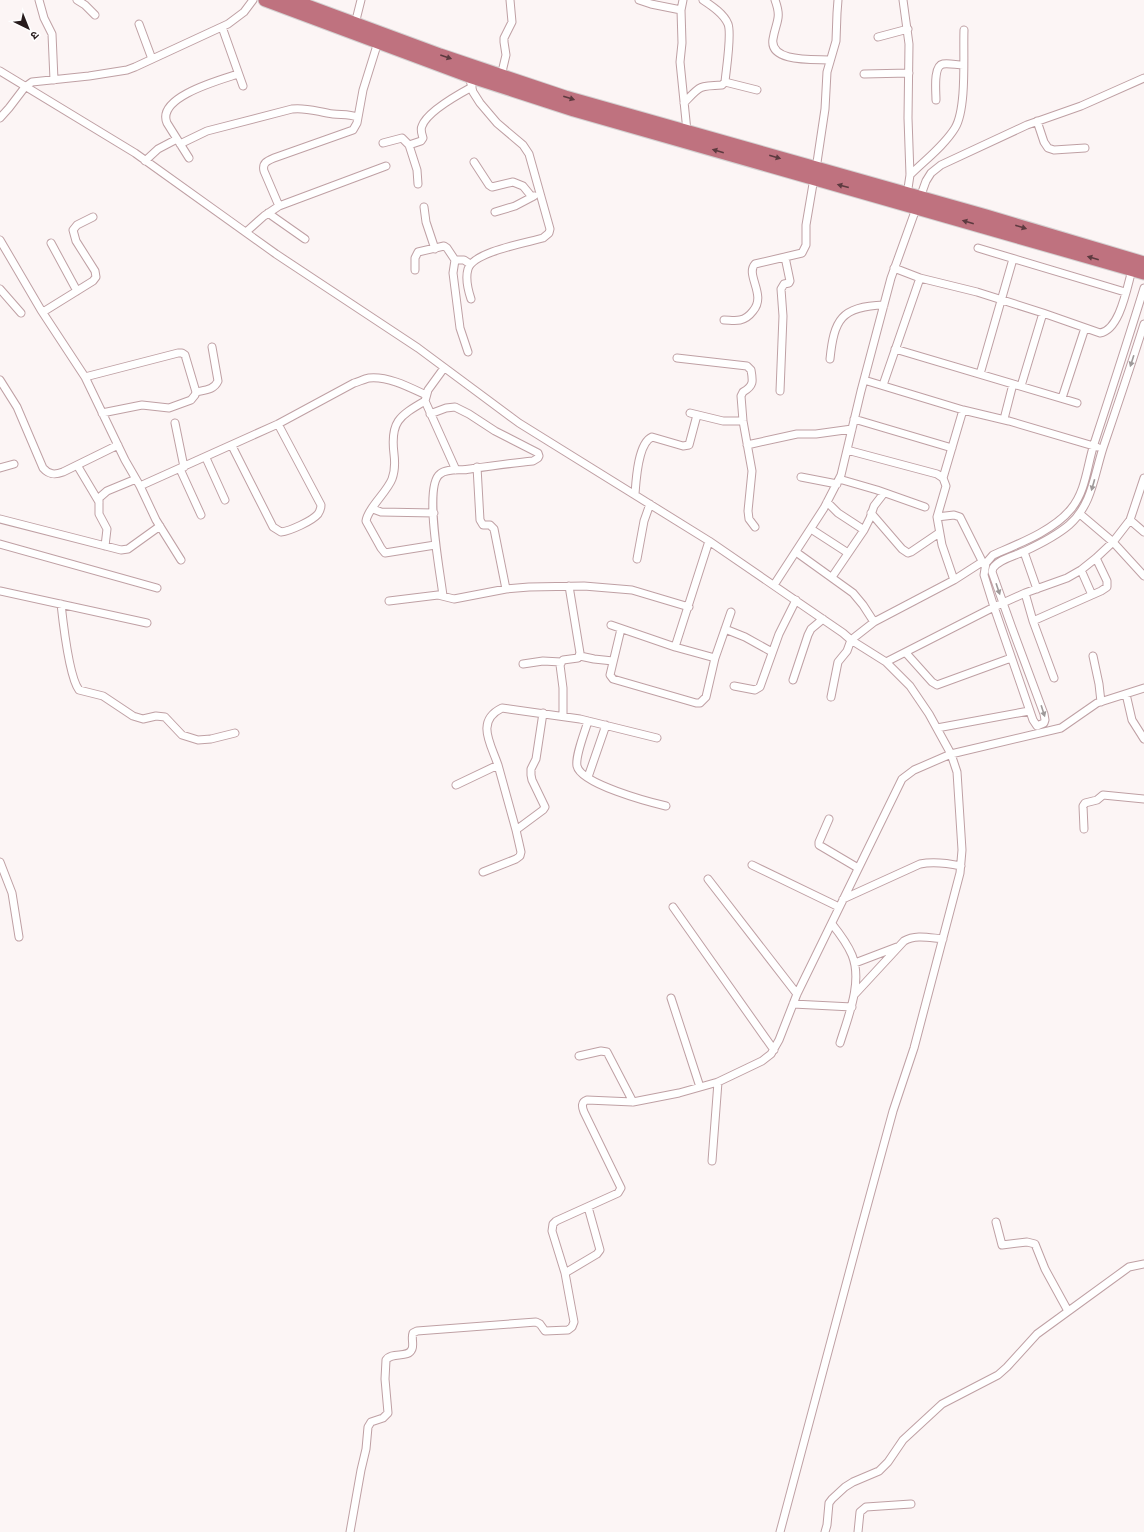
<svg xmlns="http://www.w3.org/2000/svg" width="1144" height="1532" font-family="Inter,'Noto Sans Devanagari',sans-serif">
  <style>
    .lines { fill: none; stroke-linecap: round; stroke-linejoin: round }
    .street-casing { stroke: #bfa0a4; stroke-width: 9 }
    .highway-casing { stroke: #d4d2d2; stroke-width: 15 }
    .street { stroke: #fff; stroke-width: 7 }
    .highway { stroke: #bf727f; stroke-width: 13 }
    .oneway { fill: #5c3a3f }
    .oneway2 { fill: #9e9999 }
  </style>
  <rect width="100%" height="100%" fill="#fcf5f5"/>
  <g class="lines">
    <defs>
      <path id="street" d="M39,0L44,18L52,34L54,80
        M77,0L85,5L95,15
        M639,0L651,4L681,10
        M683,0L681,10L682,43L680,62L687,131
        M775,0C782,19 776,21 773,39C769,63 815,59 830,60
        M903,0L909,44L908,118L910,175L907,195
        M139,24L152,59
        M355,24L361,0
        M222,27L243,86
        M878,37L908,29
        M0,71L135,153L276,254L418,348L519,423L709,541L843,633L851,640L886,662L910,686L929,714L951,754L957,772L962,850L960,873L914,1048L893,1111L860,1232L780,1532
        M864,74L909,73
        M469,76L473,92L480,103L497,123L523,145L529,154L550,229L549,233L543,238C526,243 473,252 468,269C465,279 468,290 471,299
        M501,76L506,55L504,42V38L512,22L510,0
        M725,82L757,90
        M936,100C936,91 933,66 943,64C949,63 957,65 963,65
        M684,103C700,86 698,86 722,85L725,82C726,70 732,34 728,24C724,14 712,6 703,0
        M0,118L9,108L25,87L32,82L89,76L127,70L135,67L228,24L244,12L253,0
        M1037,121L1044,142L1048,148L1054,150L1085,148
        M383,143L402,138L409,145L421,141L423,138C422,134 420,130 422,126C427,112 459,94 472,87
        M180,144L207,131L292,109C306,107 318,112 333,114C342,115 349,114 357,117
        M409,145L417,170L418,184
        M189,158L167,123C156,97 220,80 238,74
        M145,161L158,149L177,139
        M474,162L489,185L492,187L513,182L523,186L532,197
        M816,169L825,109L827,72L836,41L837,13L838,0
        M910,175C925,160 944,146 955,128C967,108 963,54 964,30
        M279,206L264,171C262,163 267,161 274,158L353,130L357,123L363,90L378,42
        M424,207L426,222L435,249
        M495,212L515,206L534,196
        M268,213L305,239
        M246,232L264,216L279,206L386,166
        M0,240L41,310L85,377L125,460L140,486L156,520L181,560
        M51,243L77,291
        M978,248L1125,292
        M455,260L453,273L460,328L468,352
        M894,268L920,278L977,292L1043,313L1100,333C1120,330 1127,287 1132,270
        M415,270V258L418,252L444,246L447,248L455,260H464L470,264
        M1144,288C1128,340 1111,392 1094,444C1087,466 1086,491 1071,509C1053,531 1018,544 993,555L986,563L984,575L994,607L1033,720L1037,726L1044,723L1045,720L1044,714L1012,628L992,572L993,568C999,559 1015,556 1025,551C1040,544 1056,536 1069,525C1092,505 1094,476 1103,448C1117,407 1131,365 1144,324
        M0,289L21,313
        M43,312L93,281L96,277L95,271L76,241L73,230L77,225L93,217
        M724,320C729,320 735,321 740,320C745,319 750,315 753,311C767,295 745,275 755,264L802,253L806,245V225L814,178
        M895,349L1077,403
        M677,358L747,366L751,370C753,381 754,386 743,392L741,396L743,421L752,471L748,511L749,519L755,527
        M830,359C834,320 841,306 884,305
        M444,368L428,390L425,401L456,470
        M980,374L1013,259
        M85,377L178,353H182L185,355L196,392L195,395L191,400L169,408L142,405L102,413
        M0,380L17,407L43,468C49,475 55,475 63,472L118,445
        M864,380L963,410L1009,421L1097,447
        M883,385L920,278
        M1021,386L1043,313
        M780,391L783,316L781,289L784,284L789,283L790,281L785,257
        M196,392C205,390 214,390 218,381L212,347
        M1062,398L1085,328
        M425,401C399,416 390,422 394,454C395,462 395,471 392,479C387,492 368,508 366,521L381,548L385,553L435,545
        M690,413L723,421H743
        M430,414L446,408L455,407L469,414L495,431L538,453L539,456L538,458L533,461C512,463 491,466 470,469C461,471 447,468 440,474C423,486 441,576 443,596
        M854,419L952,448
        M1004,419L1013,384
        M175,423L184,467
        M747,445L797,434H816L852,429
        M232,446L273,527L281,532C290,531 312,521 318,514C320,511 321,508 321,505L278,424
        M847,450L937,474L943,478L946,486L937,517L942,545L954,580
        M206,458L225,500
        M77,465L99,502
        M477,467L480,520L483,525H490L494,529L506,589
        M0,468L14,464
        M180,469L201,515
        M801,477L837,484
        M943,478L963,410
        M839,479L877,490L925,507
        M140,486L278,424L354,383C358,382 364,379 369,378C388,376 409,387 426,395
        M635,494C636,480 638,443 652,437L683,446L689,445L697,415
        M827,502L838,513L864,530
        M373,509L381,512L434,513
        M871,513L902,549L908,553L911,552L939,533
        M1080,514L1113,542L1144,576
        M937,517L954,515L960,517L984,565
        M0,519L121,550L128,549L160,526
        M1130,520L1144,532
        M811,529L848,553
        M0,544L157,588
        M105,546L107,529L99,514V498L107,491L136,479
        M796,552L853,593L863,605L874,622
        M1024,552L1037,589
        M637,559L644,521L650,504
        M1081,570L1092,595
        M832,577L864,530L870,518L874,506L884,493
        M774,585L824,508L841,475L861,391L891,278L926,181L931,173L941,165L1027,125L1081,106L1144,78
        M0,591L147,623
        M1025,593L1033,621L1054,678
        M389,601L438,595L454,599L506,589L529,587L584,586L632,590L689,607
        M61,604C63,622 69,677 79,690L103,696L133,716L143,719L156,716L165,717L182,735L198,740L211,739L235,733
        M1033,621L1101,591L1107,587V581L1096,558
        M611,625L675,647L715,658
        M621,629L610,675L613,679L696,703H700L706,697L715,658L731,612
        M725,629L745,637L772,652
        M675,647L709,541
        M906,653L932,682L937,685L1011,658
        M580,656L594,659L613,661
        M1093,656L1099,684L1101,702
        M886,662L994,607L1025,593L1067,578L1081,570L1096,558L1113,542L1130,520L1144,478
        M523,664L543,661L561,662
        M793,680L808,635L811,629L823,619
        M734,686L755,690L760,687L779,634L796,600
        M1126,694L1132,720L1144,739
        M831,697L838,662L847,651L851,640L874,622L954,580L982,562
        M563,716V688L560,665L563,660L578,658L580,653L569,586
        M588,721C585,732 575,756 577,766C581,784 649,802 666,806
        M937,728L1029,711
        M498,765L516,830L543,810L545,807L532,780L531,775V769L536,759L543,713
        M588,777L606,725
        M456,785L498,765C491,744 475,721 502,708L580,719L657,738
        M829,819L819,842V845L858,868
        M1084,829L1083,806L1085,803L1097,800L1103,795L1144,799
        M0,862L12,893L19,937
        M752,865L839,907
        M483,872L516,859L520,856L521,852L516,830
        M708,879L797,994
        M843,899L920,864C934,861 947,863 961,866
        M673,907L774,1050
        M832,924C840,934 847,943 852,955C863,982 848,1017 840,1043
        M855,963L897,947
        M855,994L904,941C916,934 930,938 943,939
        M671,998L700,1087
        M793,1004L852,1007
        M579,1056L601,1051L607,1052L633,1102
        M712,1161L718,1082
        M996,1222L1002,1245L1027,1242L1035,1244L1045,1269L1068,1311
        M565,1273L597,1254L600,1250L588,1207
        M350,1532L361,1470L366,1449L368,1427L371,1422L383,1418L388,1413L385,1379L386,1360C392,1351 408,1359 412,1349C414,1344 411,1338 413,1333L417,1331L536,1322L540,1324L545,1331L568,1330L572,1327L574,1322L565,1273L552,1231L553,1224L556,1221L618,1193L621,1188L584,1112C582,1107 581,1102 587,1100L633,1102L679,1093L718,1082L762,1061L771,1054L779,1040L797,994L902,779L914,770L951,754L1061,728L1097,703L1144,688
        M825,1532L827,1525L829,1503L832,1499L845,1487L853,1482L879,1471L888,1462L903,1440L942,1404L998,1375L1007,1367L1037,1334L1129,1267L1144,1264
        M858,1532L860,1512L866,1507L911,1504"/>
      <path id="highway" d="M265,0L469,76L574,110L1144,273
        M291,0L440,55L565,97L986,216L1144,263"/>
    </defs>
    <use href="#street" class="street-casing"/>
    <use href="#highway" class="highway-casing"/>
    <use href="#street" class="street"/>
    <use href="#highway" class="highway"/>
  </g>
  <defs><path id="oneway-solid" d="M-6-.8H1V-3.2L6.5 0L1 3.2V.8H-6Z"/></defs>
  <g class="oneway">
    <use href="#oneway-solid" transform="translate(446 57) rotate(19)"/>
    <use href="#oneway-solid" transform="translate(569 98) rotate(17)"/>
    <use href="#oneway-solid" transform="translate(718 151) rotate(-164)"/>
    <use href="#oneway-solid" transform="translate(775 157) rotate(16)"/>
    <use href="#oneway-solid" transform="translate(843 186) rotate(-165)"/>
    <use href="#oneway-solid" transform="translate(968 222) rotate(-164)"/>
    <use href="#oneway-solid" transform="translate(1021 227) rotate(17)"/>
    <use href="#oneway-solid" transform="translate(1093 258) rotate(-164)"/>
  </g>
  <g class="oneway2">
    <use href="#oneway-solid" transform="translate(1132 361) rotate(108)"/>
    <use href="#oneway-solid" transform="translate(1093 485) rotate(106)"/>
    <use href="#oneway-solid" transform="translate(998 589) rotate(71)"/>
    <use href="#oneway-solid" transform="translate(1043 711) rotate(72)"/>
  </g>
  <g transform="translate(28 28) rotate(137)" stroke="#ffffff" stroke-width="3" paint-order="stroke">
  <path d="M0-3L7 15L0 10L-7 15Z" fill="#271c1d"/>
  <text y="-6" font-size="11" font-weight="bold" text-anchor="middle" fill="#271c1d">उ</text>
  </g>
</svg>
